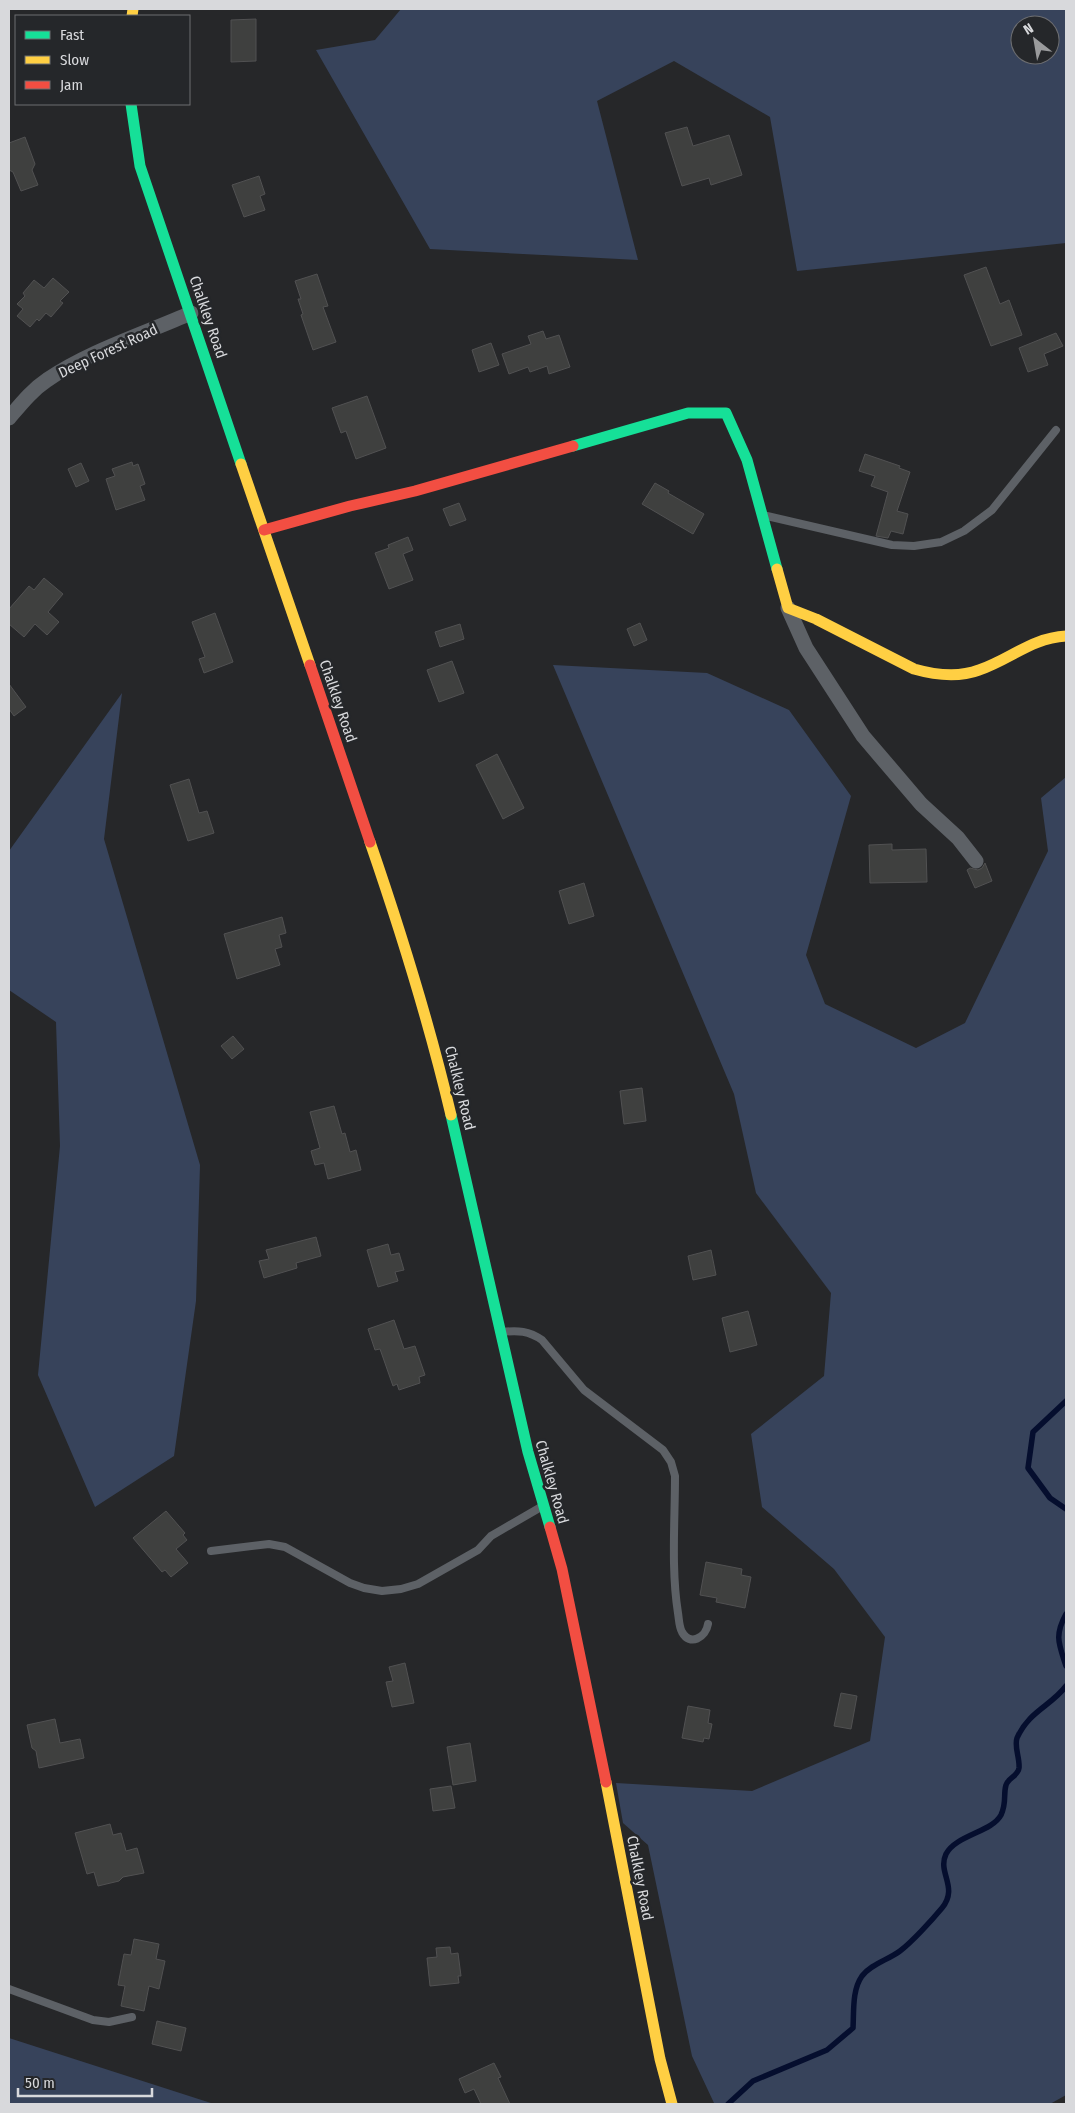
<svg xmlns="http://www.w3.org/2000/svg" width="1075" height="2113" font-family="'Fira Sans Condensed',sans-serif">
  <style>
    .green { fill: #37435b; fill-rule: evenodd }
    .lines { fill: none; stroke-linecap: round; stroke-linejoin: round }
    .stream { stroke: #050e2e; stroke-width: 5.5 }
    .building { fill: #3f403f; stroke: #515152 }
    .lane { stroke: #5d6166; stroke-width: 8 }
    .street { stroke: #5d6166; stroke-width: 15 }
    .fast { stroke: #16e098; stroke-width: 11 }
    .slow { stroke: #ffcf43; stroke-width: 11 }
    .jam { stroke: #f24e42; stroke-width: 11 }
    .labels { text-anchor: middle; dominant-baseline: central; stroke-width: 5; stroke-linejoin: round; paint-order: stroke }
    .street-label { font-size: 15px; fill: #d8d9dc; stroke: #25272a }
  </style>
  <rect width="100%" height="100%" fill="#262729"/>
  <path class="green" d="M401,9H1066V243L797,271L770,117L674,61L597,101L638,260L430,249L316,50L375,40ZM1020,25H1050V55H1020Z
    M553,665L707,673L789,710L851,796L806,955L825,1004L916,1048L965,1023L1048,851L1041,798L1066,777V2095L1050,2104H717L714,2103L692,2056L648,1845L623,1823L616,1783L752,1791L870,1741L885,1637L834,1569L762,1507L751,1434L824,1376L831,1293L756,1193L734,1094Z
    M122,693L104,839L200,1165L196,1301L174,1456L95,1507L38,1375L60,1146L56,1022L9,990V851Z
    M9,2038L214,2104H9Z"/>
  <g class="lines">
    <path class="stream" d="M1066,1401L1033,1432L1028,1468L1050,1498L1066,1509
      M1066,1614C1054,1636 1059,1644 1066,1666
      M728,2104L753,2081L827,2050L853,2028C854,2011 852,1990 862,1976C871,1964 888,1960 900,1951C912,1942 932,1920 942,1908C959,1887 937,1873 946,1854C956,1835 992,1832 1001,1815C1007,1802 1003,1795 1006,1785C1008,1778 1018,1776 1019,1768C1020,1758 1014,1747 1017,1738C1029,1711 1051,1706 1066,1686"/>
  </g>
  <path class="building" d="M256,19V61L231,62V20Z
    M687,127L693,146L729,135L742,175L711,185L709,178L682,186L665,133Z
    M25,137L35,164L32,170L38,185L21,191L13,172L9,170V143Z
    M259,176L265,194L260,196L265,210L244,217L232,185Z
    M986,267L1000,304L1009,300L1022,335L991,346L964,275Z
    M317,274L328,306L323,307L336,342L313,350L301,315L303,314L298,299H301L295,281Z
    M53,278L69,292L60,301L63,303L51,317L46,313L39,321L37,319L30,327L17,316L23,309L17,304L25,296L23,293L34,280L44,288Z
    M543,331L546,339L559,335L570,367L549,374L547,366L530,372L528,367L509,374L502,354L531,344L528,336Z
    M1056,333L1063,346L1044,354L1048,365L1028,372L1019,348Z
    M491,343L499,365L479,372L472,350Z
    M367,396L386,448L356,459L346,431L341,433L332,408Z
    M865,454L900,466L899,468L910,472L897,511L908,514L903,534L891,531L888,538L876,536L888,492L871,486L875,476L859,471Z
    M132,462L133,466L138,464L145,484L140,486L145,500L116,510L106,479L115,476L112,469Z
    M81,463L89,481L76,487L68,469Z
    M655,483L669,491L668,493L704,514L693,534L642,504Z
    M459,503L466,520L450,526L443,509Z
    M408,537L413,550L403,554L413,580L389,589L375,553L389,548L388,545Z
    M44,578L63,594L48,612L59,622L47,635L35,624L24,637L9,624V609L29,586L34,590Z
    M215,613L233,662L204,673L199,659L205,657L192,622Z
    M640,623L647,640L634,646L627,629Z
    M460,624L464,639L440,647L435,632Z
    M452,661L464,693L439,702L427,670Z
    M9,684L26,707L14,716L9,709Z
    M497,754L524,808L503,819L476,765Z
    M189,779L199,813L207,811L214,833L188,841L170,785Z
    M892,844V850L926,849L927,882L870,883L869,845Z
    M985,863L992,881L975,888L967,870L970,868L978,870L982,868Z
    M584,883L594,916L569,924L559,891Z
    M282,917L286,933L279,935L282,947L275,949L280,965L237,979L224,934Z
    M233,1036L244,1049L232,1059L221,1046Z
    M642,1088L646,1121L624,1124L620,1091Z
    M334,1106L342,1134L345,1133L350,1152L356,1150L361,1170L328,1179L324,1163L315,1165L311,1151L320,1148L310,1112Z
    M316,1237L321,1256L296,1263L297,1268L264,1278L259,1261L269,1259L266,1250Z
    M388,1244L391,1255L399,1253L404,1270L395,1272L398,1281L378,1287L367,1250Z
    M711,1250L716,1275L693,1280L688,1256Z
    M748,1311L757,1345L730,1352L722,1318Z
    M394,1320L404,1349L415,1346L425,1375L419,1377L420,1383L399,1390L397,1384L393,1386L380,1349L375,1350L368,1329Z
    M166,1511L185,1533L183,1535L187,1540L176,1549L188,1563L171,1577L165,1570L162,1572L133,1538Z
    M706,1562L742,1569L741,1575L751,1577L745,1608L716,1602L717,1598L700,1595Z
    M405,1663L414,1703L392,1707L386,1682L393,1681L389,1667Z
    M841,1693L857,1696L851,1729L834,1726Z
    M688,1706L710,1710L708,1723L712,1724L709,1739L704,1738L703,1742L682,1738Z
    M55,1719L60,1743L80,1739L84,1758L39,1768L36,1751L32,1748L27,1725Z
    M470,1743L476,1781L453,1785L447,1747Z
    M451,1786L455,1808L433,1811L430,1789Z
    M110,1824L113,1835L121,1833L126,1851L137,1848L144,1873L123,1877L119,1881L98,1886L94,1872L87,1874L75,1833Z
    M134,1939L159,1944L156,1959L165,1961L159,1989L149,1986L144,2011L121,2006L125,1986L118,1985L124,1954L131,1955Z
    M450,1947L451,1954L458,1953L461,1976H458L459,1983L430,1986L427,1958L437,1957L436,1948Z
    M157,2021L186,2028L181,2051L152,2044Z
    M494,2063L501,2077L498,2078L510,2104H481L474,2089L465,2093L459,2079Z"/>
  <g class="lines">
    <path class="lane" d="M767,516L892,545L914,546L941,542L964,531L992,510L1056,430
      M502,1332C518,1330 529,1331 542,1340L584,1390L663,1450L671,1462L675,1476C675,1521 671,1569 678,1613C679,1619 679,1627 682,1632C690,1647 706,1637 708,1624
      M211,1551L269,1544L285,1547L350,1583L364,1588L382,1591L401,1589L418,1584L478,1550L491,1536L541,1507
      M9,1989L93,2020L109,2022L132,2017"/>
    <path class="street" d="M9,418C21,404 32,390 47,380C87,352 146,333 191,313
      M788,608L806,648L863,736L921,804L958,838L976,861"/>
    <path class="fast" d="M131,104L140,166L241,464
      M573,446L688,413H726L747,460L777,569
      M451,1115L528,1452L550,1527"/>
    <path class="slow" d="M132,16L133,9
      M241,464L310,665
      M777,569L788,608L816,619L914,669C935,675 958,678 979,670C1011,659 1031,638 1066,636
      M370,842C401,932 429,1022 451,1115
      M606,1782L660,2059L672,2104"/>
    <path class="jam" d="M264,530L350,506L415,491L573,446
      M310,665L370,842
      M550,1527L562,1569L606,1782"/>
  </g>
  <g class="labels">
    <g class="street-label">
      <text transform="translate(208 317) rotate(71)">Chalkley Road</text>
      <text transform="translate(108 351) rotate(-25)">Deep Forest Road</text>
      <text transform="translate(338 701) rotate(71)">Chalkley Road</text>
      <text transform="translate(460 1088) rotate(76)">Chalkley Road</text>
      <text transform="translate(552 1482) rotate(74)">Chalkley Road</text>
      <text transform="translate(640 1878) rotate(79)">Chalkley Road</text>
    </g>
  </g>
  <rect width="1075" height="2113" fill="none" stroke="#d8d9dc" stroke-width="20"/>
  <rect x="15" y="15" width="175" height="90" fill="#25272a" stroke="#6d6e71"/>
  <rect x="25" y="31" width="25" height="8" fill="#16e098" stroke="#6d6e71"/>
  <text x="60" y="40" font-size="15" fill="#d8d9dc">Fast</text>
  <rect x="25" y="56" width="25" height="8" fill="#ffcf43" stroke="#6d6e71"/>
  <text x="60" y="65" font-size="15" fill="#d8d9dc">Slow</text>
  <rect x="25" y="81" width="25" height="8" fill="#f24e42" stroke="#6d6e71"/>
  <text x="60" y="90" font-size="15" fill="#d8d9dc">Jam</text>
  <g transform="translate(1035 40) rotate(329)"><circle r="24" fill="#25272a" stroke="#6d6e71"/>
  <path d="M0-4L9 19L0 12L-9 19Z" fill="#9a9b9d"/>
  <text y="-8" font-size="14" font-weight="bold" text-anchor="middle" fill="#d8d9dc">N</text>
  </g>
  <path d="M18 2088v8h134v-8" fill="none" stroke="#d8d9dc" stroke-width="2.5"/>
  <text x="25" y="2088" font-size="15" fill="#d8d9dc" stroke="#25272a" stroke-width="4" paint-order="stroke">50 m</text>
</svg>
